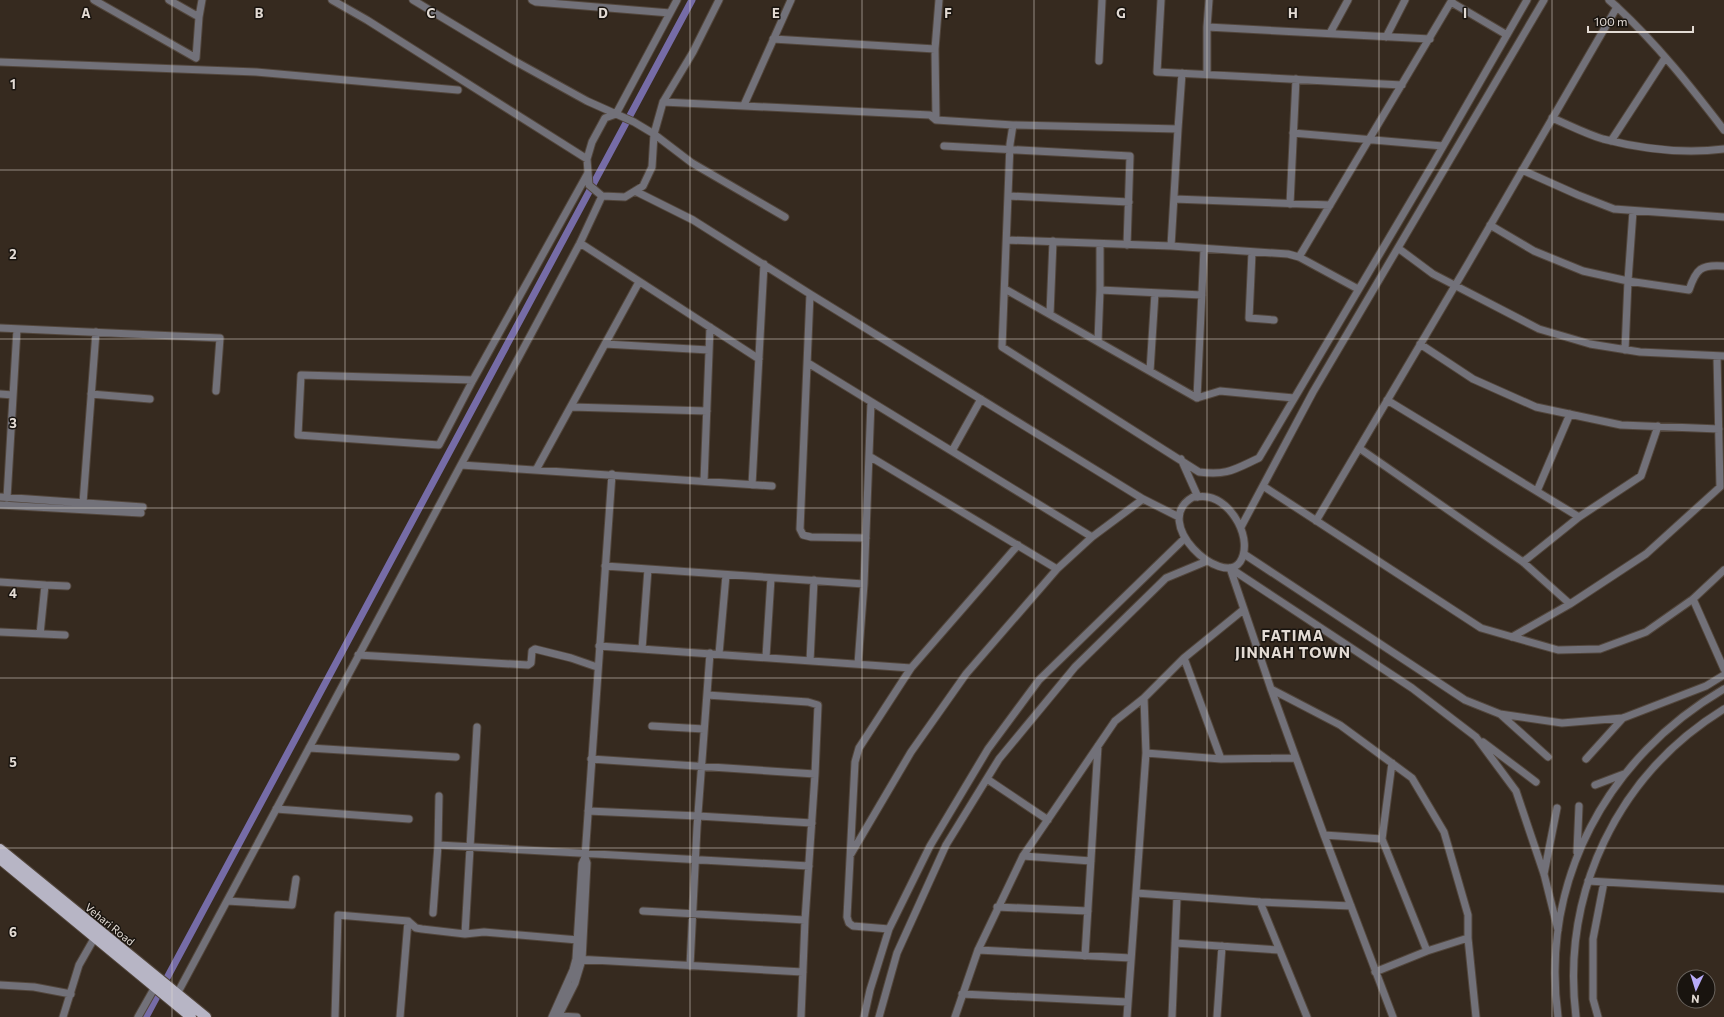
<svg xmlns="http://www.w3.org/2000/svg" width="1724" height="1017" font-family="Commissioner,sans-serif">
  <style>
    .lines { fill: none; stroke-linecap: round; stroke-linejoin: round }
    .canal { stroke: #766ca7; stroke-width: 7 }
    .minor-casing { stroke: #52463c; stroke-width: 9 }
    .primary-casing { stroke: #52463c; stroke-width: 12 }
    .minor { stroke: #727179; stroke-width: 7 }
    .primary { stroke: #b7b5c5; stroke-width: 10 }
    .grid { fill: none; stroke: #e3dbd4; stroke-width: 1; stroke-opacity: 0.55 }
    .labels { text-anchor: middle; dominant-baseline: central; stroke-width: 3; stroke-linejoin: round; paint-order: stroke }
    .street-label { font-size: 11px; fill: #e3dbd4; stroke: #19140f }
    .district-label { font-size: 15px; font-weight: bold; letter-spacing: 1px; fill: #e3dbd4; stroke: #19140f }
    .grid-label { font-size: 13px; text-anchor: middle; font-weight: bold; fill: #e3dbd4; stroke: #19140f; stroke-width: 3; stroke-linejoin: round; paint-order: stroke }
  </style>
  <rect width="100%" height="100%" fill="#362a1f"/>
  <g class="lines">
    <path class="canal" d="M146,1017L692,0"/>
    <defs>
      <path id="minor" d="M94,0L196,58L199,17L169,0
        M332,0L367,20L587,159
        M413,0L511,59L587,101L634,122L654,134L692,163L785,217
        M532,0L536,2L670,13
        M677,0L616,114L605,118L592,142L587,159L589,185L602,196L625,197L643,186L652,167L654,134L663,102L693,52L719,0
        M1161,0L1157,72L1402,85
        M1209,0L1207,27L1430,39
        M1609,0L1617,7
        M1451,2L1507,35
        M199,17L202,0
        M1207,27V74
        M1330,33L1348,0
        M1386,37L1405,0
        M773,39L935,49
        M1099,61L1102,0
        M0,62L256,72L458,90
        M663,102L930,115L936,120L1013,125
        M744,105L791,0
        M1552,118C1569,125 1586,134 1603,139C1642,149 1684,154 1724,149
        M936,120L935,49L939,0
        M1178,129L1182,73
        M1293,133L1443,146
        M1611,141L1665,58
        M944,146L1130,156L1127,245
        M1522,170L1578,195L1614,209L1724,217
        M635,191L693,220L810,294L1143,499L1179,517
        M1009,196L1129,202
        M1174,199L1330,205
        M1290,204L1296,79
        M1490,225L1534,251L1583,271L1628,281L1633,211
        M1007,240L1171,246
        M580,243L759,359
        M1100,244V290L1202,295
        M1398,248L1433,274L1539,329L1590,344L1640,352L1724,356
        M1252,252L1249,318L1274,320
        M1299,257L1452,0
        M1005,289L1197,398L1220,391L1294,398
        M1358,289L1299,257L1288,254L1171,246L1178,129L1013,125L1010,144L1002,347L1199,472C1227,476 1235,469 1259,458L1434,162L1527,0
        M810,294L800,529L803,535L811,537L866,538
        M1050,314L1053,241
        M0,328L220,338L216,391
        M1098,341L1100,290
        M605,344L709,350
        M1420,344L1473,379L1536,407L1621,425L1719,429
        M1625,350L1628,281L1689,290C1696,269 1701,264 1724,266
        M808,363L1092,537
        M1150,371L1155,293
        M473,380L439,445L298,435L301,375L473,380L588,173
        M0,394L13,395
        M91,394L150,399
        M1197,398L1204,249
        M1387,400L1579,517L1523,562
        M571,407L707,411
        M1359,448L1523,562L1570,604L1512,637
        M952,451L981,399
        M869,456L1057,569
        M1181,459L1198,497
        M461,465L772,486
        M536,470L639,282
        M704,481L710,327
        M752,485L764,264
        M1263,486L1481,628L1558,650L1600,649L1646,632L1693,599L1724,570
        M1537,491L1570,414
        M0,497L143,507
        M1193,497C1197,497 1203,496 1208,497C1232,501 1254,540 1240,562C1222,588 1149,522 1193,497Z
        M7,498L17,329
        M83,503L96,332
        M0,505L141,513
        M1579,517L1641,476L1658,426
        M1316,521L1469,262L1617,7C1657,44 1691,87 1724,130
        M1241,527L1313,392L1544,0
        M1244,554L1465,700L1500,714L1562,723L1623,718L1706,686L1724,675
        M605,566L864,584
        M1230,568L1412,688L1476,737L1516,791L1544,874L1558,930
        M1230,568L1271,689L1324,835L1393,1017
        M0,582L45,585L40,634
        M45,585L67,586
        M1693,599L1724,669
        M1570,604L1646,554L1720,487L1717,356
        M0,632L65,635
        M599,646L911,668
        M642,649L648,569
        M719,654L726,575
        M358,655L528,665L531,663L532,651L535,649L571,658L597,667
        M766,657L771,578
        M1184,658L1221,759
        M810,661L814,580
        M858,664L864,584L871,402
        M1271,689L1340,725L1412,778L1444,832L1468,915V938L1476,1017
        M707,695L808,702L818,705L815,774L805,920L801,1017
        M1500,714L1548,757
        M652,726L704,729
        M1483,742L1536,782
        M309,748L456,757
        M1146,753L1221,759L1296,758
        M591,759L815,774
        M1586,759L1623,718
        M1392,763L1382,839L1427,951
        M987,779L1048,820
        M1595,785L1624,774
        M276,809L409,819
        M588,811L698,816L812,823
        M1324,835L1382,839
        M438,845L809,866
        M1577,852L1579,806
        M851,854L911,752L966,674L1057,569L1092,537L1143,499
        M1023,856L1091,861
        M1544,874L1557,808
        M1588,881L1724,889
        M1136,893L1260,902L1351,906
        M227,901L292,905L296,879
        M1260,902L1307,1017
        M997,907L1088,911
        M643,911L805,920
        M433,913L438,845L439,796
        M889,929L853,926L849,923L847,917L855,762L859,748L911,668L1018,545
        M465,934L477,727
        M1175,943L1279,950
        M978,950L1131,958
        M1085,956L1098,746
        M576,959L803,972
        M690,966L697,827L710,653
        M1375,972L1427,951L1468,938
        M0,985L34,987L71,994
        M177,994L580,243L602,196
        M962,994L1128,1002
        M559,1016L577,1017
        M63,1017L79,965L95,937
        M138,1017L155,987
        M335,1017L338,915L408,921L416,928L422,929L465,934L484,932L578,940
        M400,1017L408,921
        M552,1017L573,970L576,959L582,864L585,857L612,474
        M558,1017L575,983L582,960L587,863L585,857
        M864,1017L870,990L889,929L930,846L988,749L1039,680L1185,538
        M879,1017L897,953L946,845L999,759L1075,667L1166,578L1207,561
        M955,1017L978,950L1023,856L1115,721L1144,698
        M1127,1017L1146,753L1144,698L1184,658L1243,610
        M1172,1017L1177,897
        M1217,1017L1222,946
        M1558,1017C1540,881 1607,757 1724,689
        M1576,1017C1561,893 1617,775 1724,709
        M1598,1017L1593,999V939L1604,882"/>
      <path id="primary" d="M0,849L206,1017
        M0,859L191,1017"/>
    </defs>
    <use href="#minor" class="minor-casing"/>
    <use href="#primary" class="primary-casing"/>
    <use href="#minor" class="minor"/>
    <use href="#primary" class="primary"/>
  </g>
  <path class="grid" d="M172,0V1017M345,0V1017M517,0V1017M690,0V1017M862,0V1017M1034,0V1017M1207,0V1017M1379,0V1017M1552,0V1017M0,170H1724M0,339H1724M0,508H1724M0,678H1724M0,848H1724"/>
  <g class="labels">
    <g class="street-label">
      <text transform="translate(110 924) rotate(39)">Vehari Road</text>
    </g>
    <g class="district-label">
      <text x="1293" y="635">FATIMA<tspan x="1293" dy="17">JINNAH TOWN</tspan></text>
    </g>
  </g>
  <g class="grid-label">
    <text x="86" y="18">A</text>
    <text x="259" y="18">B</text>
    <text x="431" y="18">C</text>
    <text x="603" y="18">D</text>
    <text x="776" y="18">E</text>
    <text x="948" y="18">F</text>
    <text x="1121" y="18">G</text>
    <text x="1293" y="18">H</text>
    <text x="1465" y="18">I</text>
    <text x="13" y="89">1</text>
    <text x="13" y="259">2</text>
    <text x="13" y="428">3</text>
    <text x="13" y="598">4</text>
    <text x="13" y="767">5</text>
    <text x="13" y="937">6</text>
  </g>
  <g transform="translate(1696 989) rotate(184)"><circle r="19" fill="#19140f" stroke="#6a645e"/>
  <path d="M0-3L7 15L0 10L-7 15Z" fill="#b7abf8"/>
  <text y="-6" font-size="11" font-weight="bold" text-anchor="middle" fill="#e3dbd4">N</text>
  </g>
  <path d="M1588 26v6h105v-6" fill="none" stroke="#e3dbd4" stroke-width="2"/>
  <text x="1594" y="26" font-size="12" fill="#e3dbd4" stroke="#19140f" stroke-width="3" paint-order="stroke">100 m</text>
</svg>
